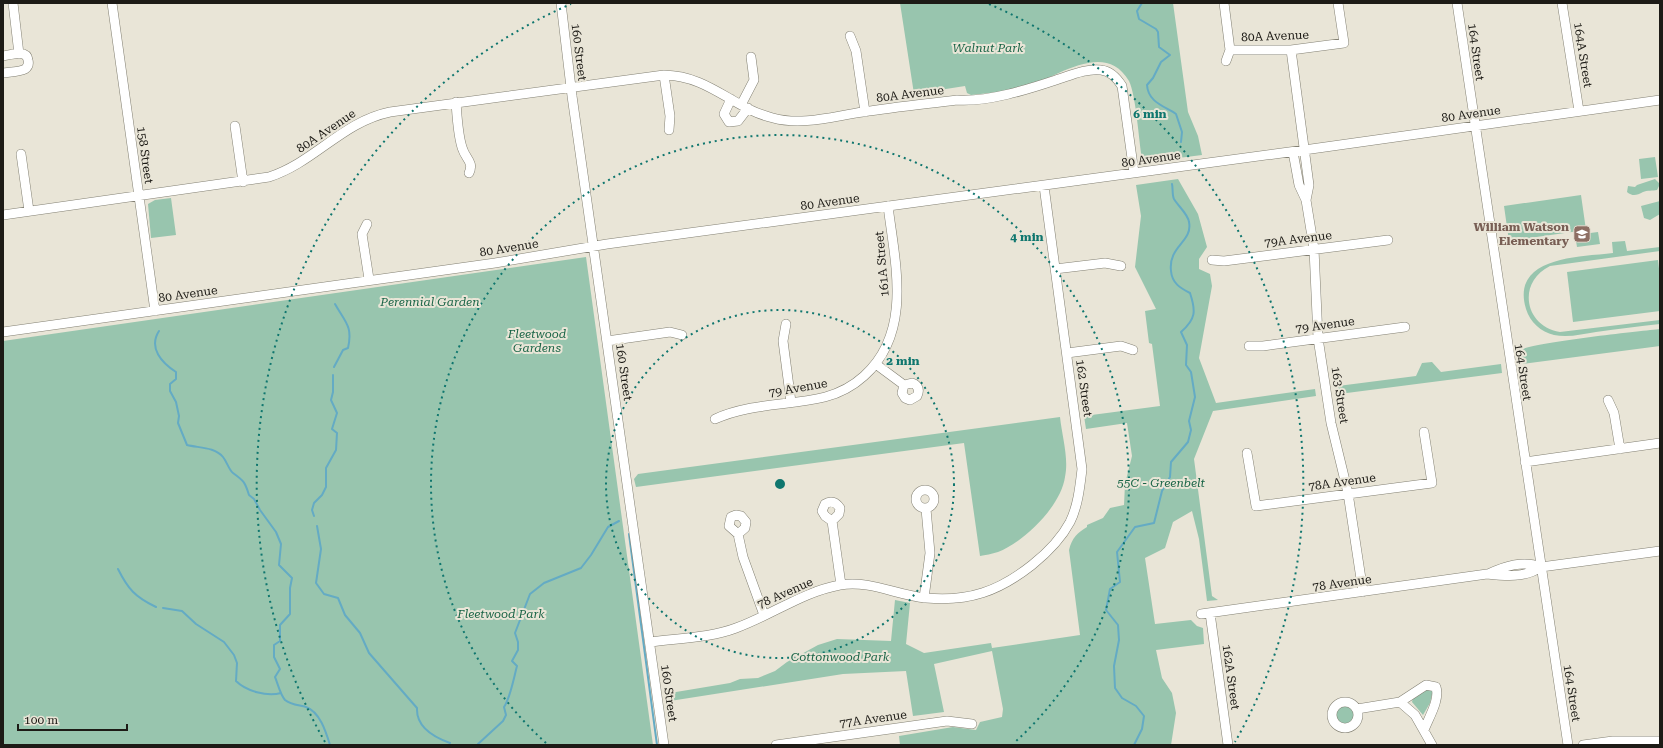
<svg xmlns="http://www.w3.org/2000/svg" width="1663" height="748" font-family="'Roboto Serif',serif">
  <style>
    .green { fill: #98c5ae }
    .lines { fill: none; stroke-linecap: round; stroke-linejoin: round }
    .stream { stroke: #64abc4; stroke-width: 2 }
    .minor-casing { stroke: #838073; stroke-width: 10 }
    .minor { stroke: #fff; stroke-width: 9 }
    .ring { fill: none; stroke: #0f766e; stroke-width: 2; stroke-dasharray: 2 4 }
    .labels { text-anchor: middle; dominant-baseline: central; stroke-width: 4; stroke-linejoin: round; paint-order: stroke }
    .street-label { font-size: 12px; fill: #1d1b16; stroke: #e9e5d7 }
    .park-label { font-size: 12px; font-style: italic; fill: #1a6547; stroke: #e9e5d7 }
    .education-label { font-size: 12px; font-weight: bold; fill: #785e54; stroke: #e9e5d7; text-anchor: end }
    .centre { fill: #0f766e; stroke: #e9e5d7; stroke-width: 2 }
    .ring-label { font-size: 12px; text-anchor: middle; font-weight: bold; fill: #0f766e; stroke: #e9e5d7; stroke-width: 4; stroke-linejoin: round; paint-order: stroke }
  </style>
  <rect width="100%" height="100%" fill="#e9e5d7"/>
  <path class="green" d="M900,3H1173L1188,112L1198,136L1202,155L1147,162L1142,159C1139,142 1136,95 1129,81C1104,38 1054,80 1022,88C1005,92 988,93 971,95L967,93L965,86L914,94Z
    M1655,157L1658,177L1641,179L1639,159Z
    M1178,179L1198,214L1207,247L1199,259V269L1210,274L1212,286L1199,358L1216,403L1315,389L1316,396L1213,411L1194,459L1212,596L1218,600L1207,601L1199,539L1192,511L1173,522L1165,548L1145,558L1155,624L1191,620L1197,626L1203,628L1204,644L1156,650L1162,678L1172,693L1176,713L1171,745H900L899,736L953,727L976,730L980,722L1002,717L1003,709L992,651L934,664L944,712L913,716L906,671L843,674L670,701V693L730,683L740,679L758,678L775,671L787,662L818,645L837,639L891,641L895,600L910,603L906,644L924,653L991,643L992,648L1080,635L1069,550C1072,538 1077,533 1087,527V525L1103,518L1110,508L1124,505L1125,484L1132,456L1127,423L1086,429L1084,416L1160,406L1152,344L1149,343L1145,311L1156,309L1135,267L1141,216L1136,185Z
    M1655,179L1660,184L1657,190C1653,191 1647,190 1643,192C1637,195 1633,197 1627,192L1628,186L1635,187L1637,185Z
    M1581,195L1586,230L1509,241L1504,206Z
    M171,198L176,235L151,238L148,204L155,200Z
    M1660,201V214L1650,220L1644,218L1641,206Z
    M1598,232L1600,244L1577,247L1575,235Z
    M1625,241L1627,251L1660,247V251L1550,266C1517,282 1524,326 1560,332L1660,320V324C1639,326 1618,329 1596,332C1583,334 1568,338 1554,335C1541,332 1530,322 1526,309C1510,256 1581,257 1613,253L1612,242Z
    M586,257L653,745H3V341Z
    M1658,260L1660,277V311L1573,322L1567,272Z
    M1660,329V346L1523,364L1519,351C1526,343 1641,331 1660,329Z
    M1432,362L1441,372L1501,364L1502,373L1339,394L1338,386L1416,376L1422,363Z
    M1060,417C1062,436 1069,458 1065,477C1061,506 1024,542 998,552C992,554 985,555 980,556L964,443L636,487L634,479L638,474Z
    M1425,689L1433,690L1430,703L1423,715L1412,702L1413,698Z
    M1334 715a11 11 0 1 1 22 0a11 11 0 1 1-22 0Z"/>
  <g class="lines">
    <path class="stream" d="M1142,3L1137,11L1139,19L1156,29L1158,32L1159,47L1170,55L1161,62L1153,78L1147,85C1148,102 1164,106 1176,114L1182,132L1181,142
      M159,331C148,348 162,363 176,372V379L170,384V391L176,402L179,416L178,423L187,445C199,448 215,447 223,457C227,462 229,470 233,473C244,481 245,482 249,495L254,499L260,510L276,532L281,544L279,565L292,578L290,588V614L280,625V641L274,645V657L280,669L275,677C278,684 280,694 285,700C291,705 299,705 306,707C320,712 326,732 330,745
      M334,367L343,350L348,348C353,326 345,322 335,304
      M314,516L312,510L314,503L322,495L326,487V468L336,450L337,433L332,429L337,413L331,400L333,392V375
      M317,526L321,549L316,583L324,594L338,598L345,615L360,633L369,653L417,708C416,727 433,737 450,743
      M629,534L657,745
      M118,569C128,589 135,597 156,607
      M163,608L182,611L196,624L224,642L234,655L237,663L236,681C246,691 267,697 281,693
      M478,744L503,721L506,715L504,707C510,699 514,677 517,666L512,661L518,650V642L515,633L530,594L544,583L581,568L591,555L608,527L619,521
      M1134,745L1142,729L1144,716L1136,706L1122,698L1115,688L1114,666L1119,640L1118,625L1106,610L1110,589L1120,582L1117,552L1135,527L1154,523L1162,491L1170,477L1171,462L1188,442L1191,430L1189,421L1195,397L1191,372L1186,365L1187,345L1181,332C1196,319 1196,311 1190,293C1180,288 1172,283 1171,271C1168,246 1193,242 1189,222C1188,214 1178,206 1174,199C1172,195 1173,188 1172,184"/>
    <defs>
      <path id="minor" d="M13,3L19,54
        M112,3L155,311
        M561,3L572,96L664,745
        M1224,3L1230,50L1226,61
        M1457,3L1568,745
        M1562,3L1579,111
        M850,36L856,51L865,112
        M1230,50H1291L1344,43L1338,3
        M1291,50L1309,185L1306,200L1314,249L1318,338L1331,423L1348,493L1363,592
        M3,56C10,55 27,49 28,60C29,64 28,67 25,69C20,72 9,72 3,73
        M664,75L670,116L669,130
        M731,99L724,114L729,122L738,121L748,108
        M456,102C457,116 458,138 463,150C466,159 474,162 469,173
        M741,105L754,80L751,57
        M235,126L243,182
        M1293,152L1299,185L1306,200
        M21,154L29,211
        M3,215L269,177C315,162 342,122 390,112L664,75C710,76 732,108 773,118C802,126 834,116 863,112C894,107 925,104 957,100C988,102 1026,90 1056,80C1069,76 1087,68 1101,70C1110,71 1117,78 1122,86L1134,173
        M367,224L362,234L369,279
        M1212,260L1224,261L1388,240
        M1055,269L1105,263L1121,266
        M786,324L783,341L791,402
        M3,332L495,263L607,244L1304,150L1660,100
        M607,341L670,332L682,335
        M1249,346H1263L1405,327
        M1067,353L1121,346L1133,350
        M877,365L904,385L902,393L905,398L910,400L917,396C920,390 918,385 912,383L904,385
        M1608,400L1614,413L1620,449
        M715,419C750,403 788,406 825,397C840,393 853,386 864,376C913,332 895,263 888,206
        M1247,453L1256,506L1432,483L1424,432
        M1525,462L1660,443
        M916 499a9 9 0 1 1 18 0a9 9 0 1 1-18 0Z
        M832,521L825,516L822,511L825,504C831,500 836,502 840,508L839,514L832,521L841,585
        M738,534L745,528L746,522L741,516L736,515L731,517L729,526L738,534L743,557L764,615
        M1488,574C1505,566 1523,560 1541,567
        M924,598L930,553L926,509
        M1210,613L1228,745
        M1201,614L1487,574C1505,576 1525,578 1541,567L1660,551
        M650,642C678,638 710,638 736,628C772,615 802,592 840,585C870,580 896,595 926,598C969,602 999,591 1032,565C1047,553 1061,539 1070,522C1078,506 1080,486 1082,469L1044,186
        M1332 715a13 13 0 1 1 26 0a13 13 0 1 1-26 0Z
        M1400,702L1426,685L1436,687C1440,700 1429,717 1424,730
        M1357,709L1400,702L1415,715L1432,745
        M776,745L947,721L972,724
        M1583,745L1613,741H1660"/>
    </defs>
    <use href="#minor" class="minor-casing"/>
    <use href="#minor" class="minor"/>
  </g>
  <g class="ring">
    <circle cx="780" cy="484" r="174"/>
    <path d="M546 743A349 349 0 1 1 1014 743"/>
    <path d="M325 742A523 523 0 0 1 571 4M989 4A523 523 0 0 1 1235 742"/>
  </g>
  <defs>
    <symbol id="school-square" viewBox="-11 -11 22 22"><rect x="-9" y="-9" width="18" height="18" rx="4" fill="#8d6e63" stroke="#e9e5d7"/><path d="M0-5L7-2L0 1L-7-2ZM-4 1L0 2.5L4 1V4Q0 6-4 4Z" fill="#fff"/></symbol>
  </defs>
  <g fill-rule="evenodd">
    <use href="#school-square" x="1572" y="224" width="20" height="20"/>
  </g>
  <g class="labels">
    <g class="street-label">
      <text transform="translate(1275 36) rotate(-2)">80A Avenue</text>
      <text transform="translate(579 52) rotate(83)">160 Street</text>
      <text transform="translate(1476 52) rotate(82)">164 Street</text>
      <text transform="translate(1583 55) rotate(81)">164A Street</text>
      <text transform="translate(910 94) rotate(-7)">80A Avenue</text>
      <text transform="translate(1471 114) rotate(-8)">80 Avenue</text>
      <text transform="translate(326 131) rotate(-34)">80A Avenue</text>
      <text transform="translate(145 155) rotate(82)">158 Street</text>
      <text transform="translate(1151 159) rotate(-8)">80 Avenue</text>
      <text transform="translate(830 202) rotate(-8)">80 Avenue</text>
      <text transform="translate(1298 239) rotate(-7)">79A Avenue</text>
      <text transform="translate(509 248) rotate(-9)">80 Avenue</text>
      <text transform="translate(882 264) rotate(-95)">161A Street</text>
      <text transform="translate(188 294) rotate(-8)">80 Avenue</text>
      <text transform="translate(1325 325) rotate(-8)">79 Avenue</text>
      <text transform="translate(624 372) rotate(82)">160 Street</text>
      <text transform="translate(1523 372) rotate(81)">164 Street</text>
      <text transform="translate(798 388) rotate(-10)">79 Avenue</text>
      <text transform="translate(1084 388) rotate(82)">162 Street</text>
      <text transform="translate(1340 395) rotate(81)">163 Street</text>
      <text transform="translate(1342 482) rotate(-8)">78A Avenue</text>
      <text transform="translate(1342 583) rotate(-8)">78 Avenue</text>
      <text transform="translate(785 593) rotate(-24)">78 Avenue</text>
      <text transform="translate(1231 677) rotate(82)">162A Street</text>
      <text transform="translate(669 693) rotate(82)">160 Street</text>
      <text transform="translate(1572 693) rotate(81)">164 Street</text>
      <text transform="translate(873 719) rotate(-8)">77A Avenue</text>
    </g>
    <g class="park-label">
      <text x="988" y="48">Walnut Park</text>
      <text x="430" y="302">Perennial Garden</text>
      <text x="537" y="334">Fleetwood<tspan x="537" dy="14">Gardens</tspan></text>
      <text x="1161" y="483">55C - Greenbelt</text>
      <text x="501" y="614">Fleetwood Park</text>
      <text x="840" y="657">Cottonwood Park</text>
    </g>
    <g class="education-label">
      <text x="1569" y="227">William Watson<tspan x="1569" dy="14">Elementary</tspan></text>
    </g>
  </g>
  <circle cx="780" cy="484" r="6" class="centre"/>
  <g class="ring-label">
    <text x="1150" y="118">6 min</text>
    <text x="1027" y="241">4 min</text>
    <text x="903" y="365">2 min</text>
  </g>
  <rect width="1663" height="748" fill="none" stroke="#1d1b16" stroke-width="8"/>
  <path d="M18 724v6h109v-6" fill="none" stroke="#1d1b16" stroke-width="2"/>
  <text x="24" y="724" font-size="12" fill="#1d1b16" stroke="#e9e5d7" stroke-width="3" paint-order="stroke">100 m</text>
</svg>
